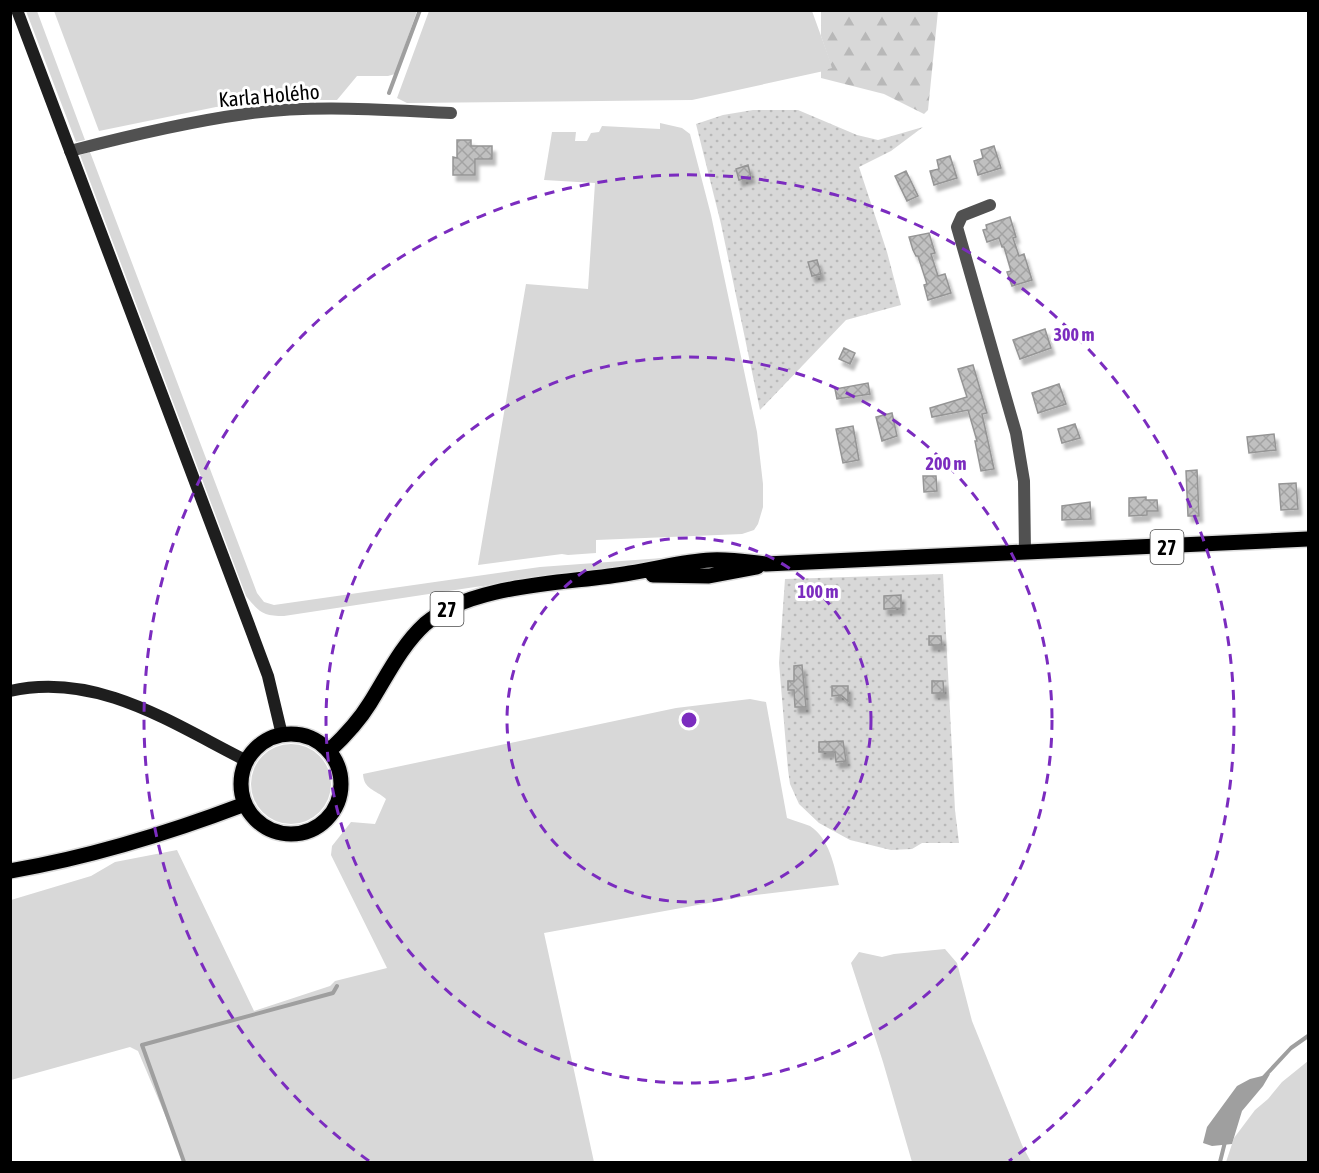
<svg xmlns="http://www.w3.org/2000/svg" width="1319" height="1173" font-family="'Asap Condensed',sans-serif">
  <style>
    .grass { fill: #d8d8d8 }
    .forest { fill: url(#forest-firs) }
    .garden { fill: url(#garden-dots) }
    .water { fill: #9f9f9f }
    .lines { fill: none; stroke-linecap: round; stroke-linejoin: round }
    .stream { stroke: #9f9f9f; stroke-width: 4 }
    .building { fill: url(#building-cross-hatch); stroke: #959595; stroke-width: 1.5; filter: url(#shadow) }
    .primary-casing { stroke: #dbdbdb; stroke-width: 18 }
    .minor { stroke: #515151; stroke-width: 12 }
    .secondary { stroke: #1e1e1e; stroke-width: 12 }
    .primary { stroke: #000; stroke-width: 15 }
    .ring { fill: none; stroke: #7b2cbf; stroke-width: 3; stroke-dasharray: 10 8 }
    .labels { text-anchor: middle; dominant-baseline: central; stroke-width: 6; stroke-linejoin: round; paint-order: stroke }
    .shield { fill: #fff; stroke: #4c4c4c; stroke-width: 1.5 }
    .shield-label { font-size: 20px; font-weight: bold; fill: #000 }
    .street-label { font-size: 21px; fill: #000; stroke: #fff }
    .centre { fill: #7b2cbf; stroke: #fff; stroke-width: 3 }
    .ring-label { font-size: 18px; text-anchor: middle; font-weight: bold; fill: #7b2cbf; stroke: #fff; stroke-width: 6; stroke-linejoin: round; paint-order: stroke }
  </style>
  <defs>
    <pattern id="forest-firs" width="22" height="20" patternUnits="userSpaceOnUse" patternTransform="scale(1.5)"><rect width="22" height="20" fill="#d8d8d8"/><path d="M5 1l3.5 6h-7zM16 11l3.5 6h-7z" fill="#b8b8b8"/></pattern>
    <pattern id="garden-dots" width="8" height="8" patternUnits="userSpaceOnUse" patternTransform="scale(1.5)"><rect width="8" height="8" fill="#d8d8d8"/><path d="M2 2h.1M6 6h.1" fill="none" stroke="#b8b8b8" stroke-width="1.8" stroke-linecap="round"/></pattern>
    <pattern id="building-cross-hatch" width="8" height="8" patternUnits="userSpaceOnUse" patternTransform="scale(1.5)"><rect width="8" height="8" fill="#c0c0c0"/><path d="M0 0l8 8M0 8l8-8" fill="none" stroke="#a3a3a3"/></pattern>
    <filter id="shadow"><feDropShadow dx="3.5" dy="6" stdDeviation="1.5" flood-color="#0004"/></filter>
  </defs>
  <rect width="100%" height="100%" fill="#fff"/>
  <path class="grass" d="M26,11H37L85,140L76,142Z
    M54,11H417L395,74L388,76H357L337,100H295L216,107L99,131Z
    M429,11H812L833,69L692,100L407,103L397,98Z
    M660,123L682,128L690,134L711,215L757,432L763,484V507L758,524L754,530L742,534L596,540V553L568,555L562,554L478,565L526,284L588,289L595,183L544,180L552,132H576L575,141H587L591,133L599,132L602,126L660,129Z
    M90,152L257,593L264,602L274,605L540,567L676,557L646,566L475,587L284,616C263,616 259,612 246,596L80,155Z
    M750,699L766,702L787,818C794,821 803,823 810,826C829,838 834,865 839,885L747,896L544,933L594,1162H185L138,1051L130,1047L11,1080V900L91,876L115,862L177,850L254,1011L330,986L335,981L387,968L331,855L332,846L351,822L375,824L386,799C375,789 364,790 363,774L676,708Z
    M251 784a40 40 0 1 1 80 0a40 40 0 1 1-80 0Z
    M945,949L957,963L972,1021L1022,1145L1031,1162H912L883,1062L851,963L859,952L882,957L894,954Z
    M1308,1061V1162H1226L1234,1138L1255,1110L1268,1099L1282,1082Z"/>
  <path class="forest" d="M821,11H938L928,110L924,114L884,94L821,78V71L832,68L821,36Z"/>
  <path class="garden" d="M753,110H798L857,135L878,140L923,127L891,151L859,167L887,252L901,305L846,320L760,410L721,224L696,124L723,115Z
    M943,574L955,810L959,843H922L912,849L891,850L850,840L819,823L799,804L790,784L788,770L779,663L785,579Z"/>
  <path class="water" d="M1270,1074L1263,1086L1242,1111L1232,1144L1212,1146L1203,1143L1207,1127L1237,1086L1250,1079Z"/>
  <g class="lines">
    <path class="stream" d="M389,93L420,10
      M1263,1078L1291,1048L1308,1036
      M184,1162L142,1045L333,993L337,986
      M1220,1162L1225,1142"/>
  </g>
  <path class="building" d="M457,140H471V146H492V159H475V175H453V157L457,158Z
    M994,146L1001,168L978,175L974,161L983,158L981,150Z
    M950,156L957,178L934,185L930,171L939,169L937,160Z
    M748,165L751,177L739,180L736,169Z
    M906,171L918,196L907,201L895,176Z
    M1010,217L1016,237L1013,238L1019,256L1024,254L1032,280L1012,286L1007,272L1011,271L1004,247H1002L999,238L987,242L983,230L987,229L986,225Z
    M929,233L935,253L931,254L938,276L945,274L951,293L928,300L924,285L927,284L918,256H916L913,250L909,237Z
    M817,260L821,274L812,276L808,262Z
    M1045,329L1051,348L1020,359L1013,340Z
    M844,348L855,353L850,364L839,359Z
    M973,365L987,413L982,414L994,469L981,471L975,441H977L968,410L932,417L930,408L967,397L958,369Z
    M868,383L870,394L837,399L835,389Z
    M1059,384L1066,404L1038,413L1032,393Z
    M892,413L897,436L882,441L876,417Z
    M1075,424L1080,438L1062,443L1058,429Z
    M853,426L859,460L843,463L836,429Z
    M1274,434L1276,450L1249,453L1247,437Z
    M1197,470L1199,516H1188L1186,471Z
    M923,476H936L937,491L924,492Z
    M1296,483L1298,509L1281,510L1279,484Z
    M1146,497V500H1157L1158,511H1147V515L1129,516V498Z
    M1090,502L1091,519L1062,520V506Z
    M901,595V608L884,609V596Z
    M929,636H941L942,645H929Z
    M802,665L806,707H795L794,690H788V681H794V666Z
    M932,681H943L944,693H932Z
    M832,686H848V701L841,695L832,696Z
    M843,741L846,761L836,762L835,752H819V742Z"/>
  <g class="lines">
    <defs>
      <path id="primary" d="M653,575L709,576L757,567
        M241 784a50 50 0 1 1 100 0a50 50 0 1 1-100 0Z
        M329,751C345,736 359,721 370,703C387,676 401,646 425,624C473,582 569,584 630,573C657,569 684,561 711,560C730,559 748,562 766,564L1308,539
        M10,871C91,857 169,833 245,804"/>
    </defs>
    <use href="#primary" class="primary-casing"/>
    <path class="minor" d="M70,151C128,136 186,122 245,114C312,104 383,110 451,113
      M990,205L962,216L957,227L1016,433L1024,481L1025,552"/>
    <path class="secondary" d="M17,10L252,633L268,676L282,735
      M10,691C97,671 173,724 247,761"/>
    <use href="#primary" class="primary"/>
  </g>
  <g class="ring">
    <circle cx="689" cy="720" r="182"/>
    <circle cx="689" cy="720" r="363"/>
    <path d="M369 1161A545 545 0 1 1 1009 1161"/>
  </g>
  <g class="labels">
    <g class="shield">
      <rect x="1150.5" y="530" width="33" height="34" rx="4.5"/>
      <rect x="430.5" y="592" width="33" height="34" rx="4.5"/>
    </g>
    <g class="shield-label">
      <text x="1167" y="547">27</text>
      <text x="447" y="609">27</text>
    </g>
    <g class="street-label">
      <text transform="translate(269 95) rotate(-5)">Karla Holého</text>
    </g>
  </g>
  <circle cx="689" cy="720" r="9" class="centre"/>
  <g class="ring-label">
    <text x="1074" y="341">300 m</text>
    <text x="946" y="470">200 m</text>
    <text x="818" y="598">100 m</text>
  </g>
  <rect width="1319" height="1173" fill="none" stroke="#000000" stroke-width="24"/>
</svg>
